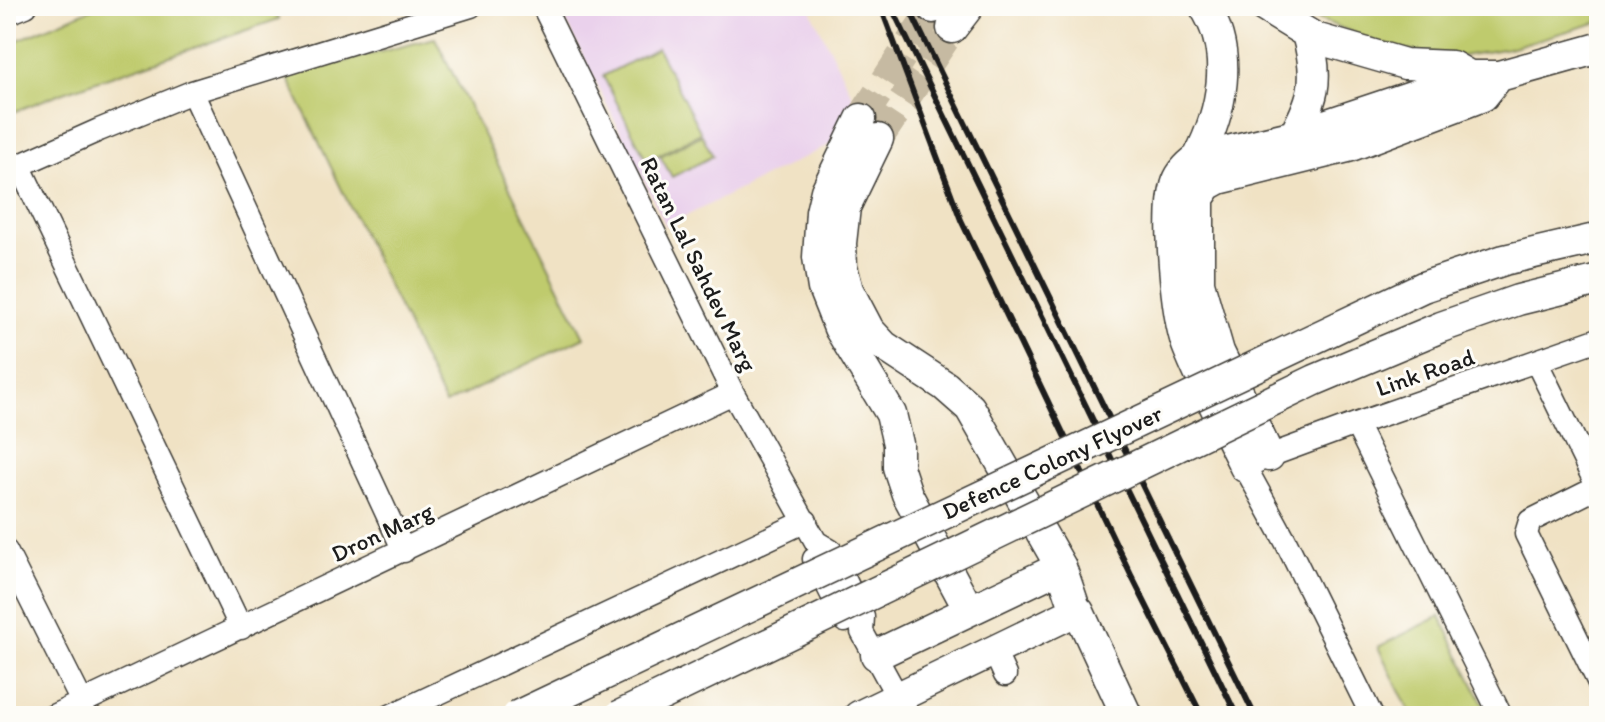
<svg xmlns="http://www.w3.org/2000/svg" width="1605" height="722" font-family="Itim,sans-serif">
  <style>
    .built { fill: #ead1ec }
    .green { fill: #bfcb6d; stroke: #6e7444; stroke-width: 2 }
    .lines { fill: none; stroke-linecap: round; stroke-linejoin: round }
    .secondary-tunnel { stroke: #c6baa2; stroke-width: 30; stroke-dasharray: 30 15; stroke-linecap: butt }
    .street-casing { stroke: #3c3a35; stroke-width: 25 }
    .secondary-casing { stroke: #3c3a35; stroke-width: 33 }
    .street { stroke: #fff; stroke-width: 22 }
    .secondary { stroke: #fff; stroke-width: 30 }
    .rail { stroke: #1c1c1c; stroke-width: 6 }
    .secondary-bridge-casing { stroke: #3c3a35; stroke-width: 33; stroke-linecap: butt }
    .secondary-bridge { stroke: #fff; stroke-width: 30 }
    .labels { text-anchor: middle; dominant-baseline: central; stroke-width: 6; stroke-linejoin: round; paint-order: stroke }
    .street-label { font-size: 24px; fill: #1c1c1c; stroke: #fdfcf7 }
  </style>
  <rect width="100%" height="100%" fill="#fdfcf7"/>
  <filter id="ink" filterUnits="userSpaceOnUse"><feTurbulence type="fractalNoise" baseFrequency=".0125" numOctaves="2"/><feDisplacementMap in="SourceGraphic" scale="16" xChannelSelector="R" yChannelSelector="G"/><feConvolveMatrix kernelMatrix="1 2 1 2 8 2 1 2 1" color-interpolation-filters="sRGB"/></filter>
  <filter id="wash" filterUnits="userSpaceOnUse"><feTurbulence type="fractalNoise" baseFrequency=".006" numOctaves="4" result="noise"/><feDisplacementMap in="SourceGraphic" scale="32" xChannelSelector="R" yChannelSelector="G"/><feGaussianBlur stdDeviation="1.8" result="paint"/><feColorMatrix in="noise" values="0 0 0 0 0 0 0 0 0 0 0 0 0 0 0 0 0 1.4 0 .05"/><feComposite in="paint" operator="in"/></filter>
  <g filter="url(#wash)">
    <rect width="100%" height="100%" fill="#f0e2c4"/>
    <path class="built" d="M559,6H809L858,107L841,139L666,226Z"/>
    <path class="green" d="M98,6H274L279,19L61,93L6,115V45Z
      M1286,6H1599V22L1509,48L1445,59L1379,43Z
      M435,38L584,337L445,404L287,76Z
      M657,48L701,133L647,161L603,76Z
      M702,135L713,156L672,177L660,156Z
      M1440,616L1489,716H1412L1378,647Z"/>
  </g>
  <g filter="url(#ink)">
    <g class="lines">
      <path class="secondary-tunnel" d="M861,119L933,8
        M878,139L952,28"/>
      <defs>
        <path id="street" d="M543,6L733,393L816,542L831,551L863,617L862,632L908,716
          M6,14L26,6
          M192,92L404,551
          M19,165L241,628
          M7,171L99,130L192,92L471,6
          M1536,361L1599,490
          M1356,424L1501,716
          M1598,487L1530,521L1526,534L1599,683
          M6,551L83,704
          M814,559L845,621
          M994,651L1005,675
          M53,716L733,393
          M390,716L806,521
          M1372,716L1285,540L1245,467L1269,456L1356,424L1599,339"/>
        <path id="secondary" d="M1263,6L1315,38L1405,64L1452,66L1473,78
          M933,8L935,6
          M952,28L969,6
          M861,119L826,191L821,212L818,257L823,288L839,328L891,414L898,444V467L907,494L969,610
          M878,139L845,207L841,243L842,267L848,290L869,330L884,346L945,386L970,408L1061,567L1076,611L1079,612L1127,716
          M1291,142C1313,99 1321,83 1307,34
          M1198,158C1222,112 1235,53 1204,6
          M1269,456L1219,352L1199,283V198L1208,185L1219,179L1348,147L1483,96L1499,76
          M1245,467C1226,427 1203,386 1187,345C1176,315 1167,216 1176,186C1179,174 1188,165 1198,158L1295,135L1472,76H1499L1599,48
          M876,655L1061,567
          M859,716L1076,611"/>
      </defs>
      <use href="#street" class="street-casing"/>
      <use href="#secondary" class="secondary-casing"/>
      <use href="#street" class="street"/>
      <use href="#secondary" class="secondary"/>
      <path class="rail" d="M891,6L1237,716
        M908,6L1255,716
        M882,10L961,220L1131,575L1202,716"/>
      <defs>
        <path id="secondary-bridge" d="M517,716L1423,287L1504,260L1599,238
          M619,716L1315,380L1441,327L1518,300L1599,280"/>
      </defs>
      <use href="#secondary-bridge" class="secondary-bridge-casing"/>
      <use href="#secondary-bridge" class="secondary-bridge"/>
    </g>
  </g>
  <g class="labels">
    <g class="street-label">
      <text transform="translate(699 264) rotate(64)">Ratan Lal Sahdev Marg</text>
      <text transform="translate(1425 372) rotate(-19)">Link Road</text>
      <text transform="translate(1052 462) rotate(-25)">Defence Colony Flyover</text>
      <text transform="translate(382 532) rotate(-25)">Dron Marg</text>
    </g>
  </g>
  <rect width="1605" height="722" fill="none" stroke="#fdfcf7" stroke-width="32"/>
</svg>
